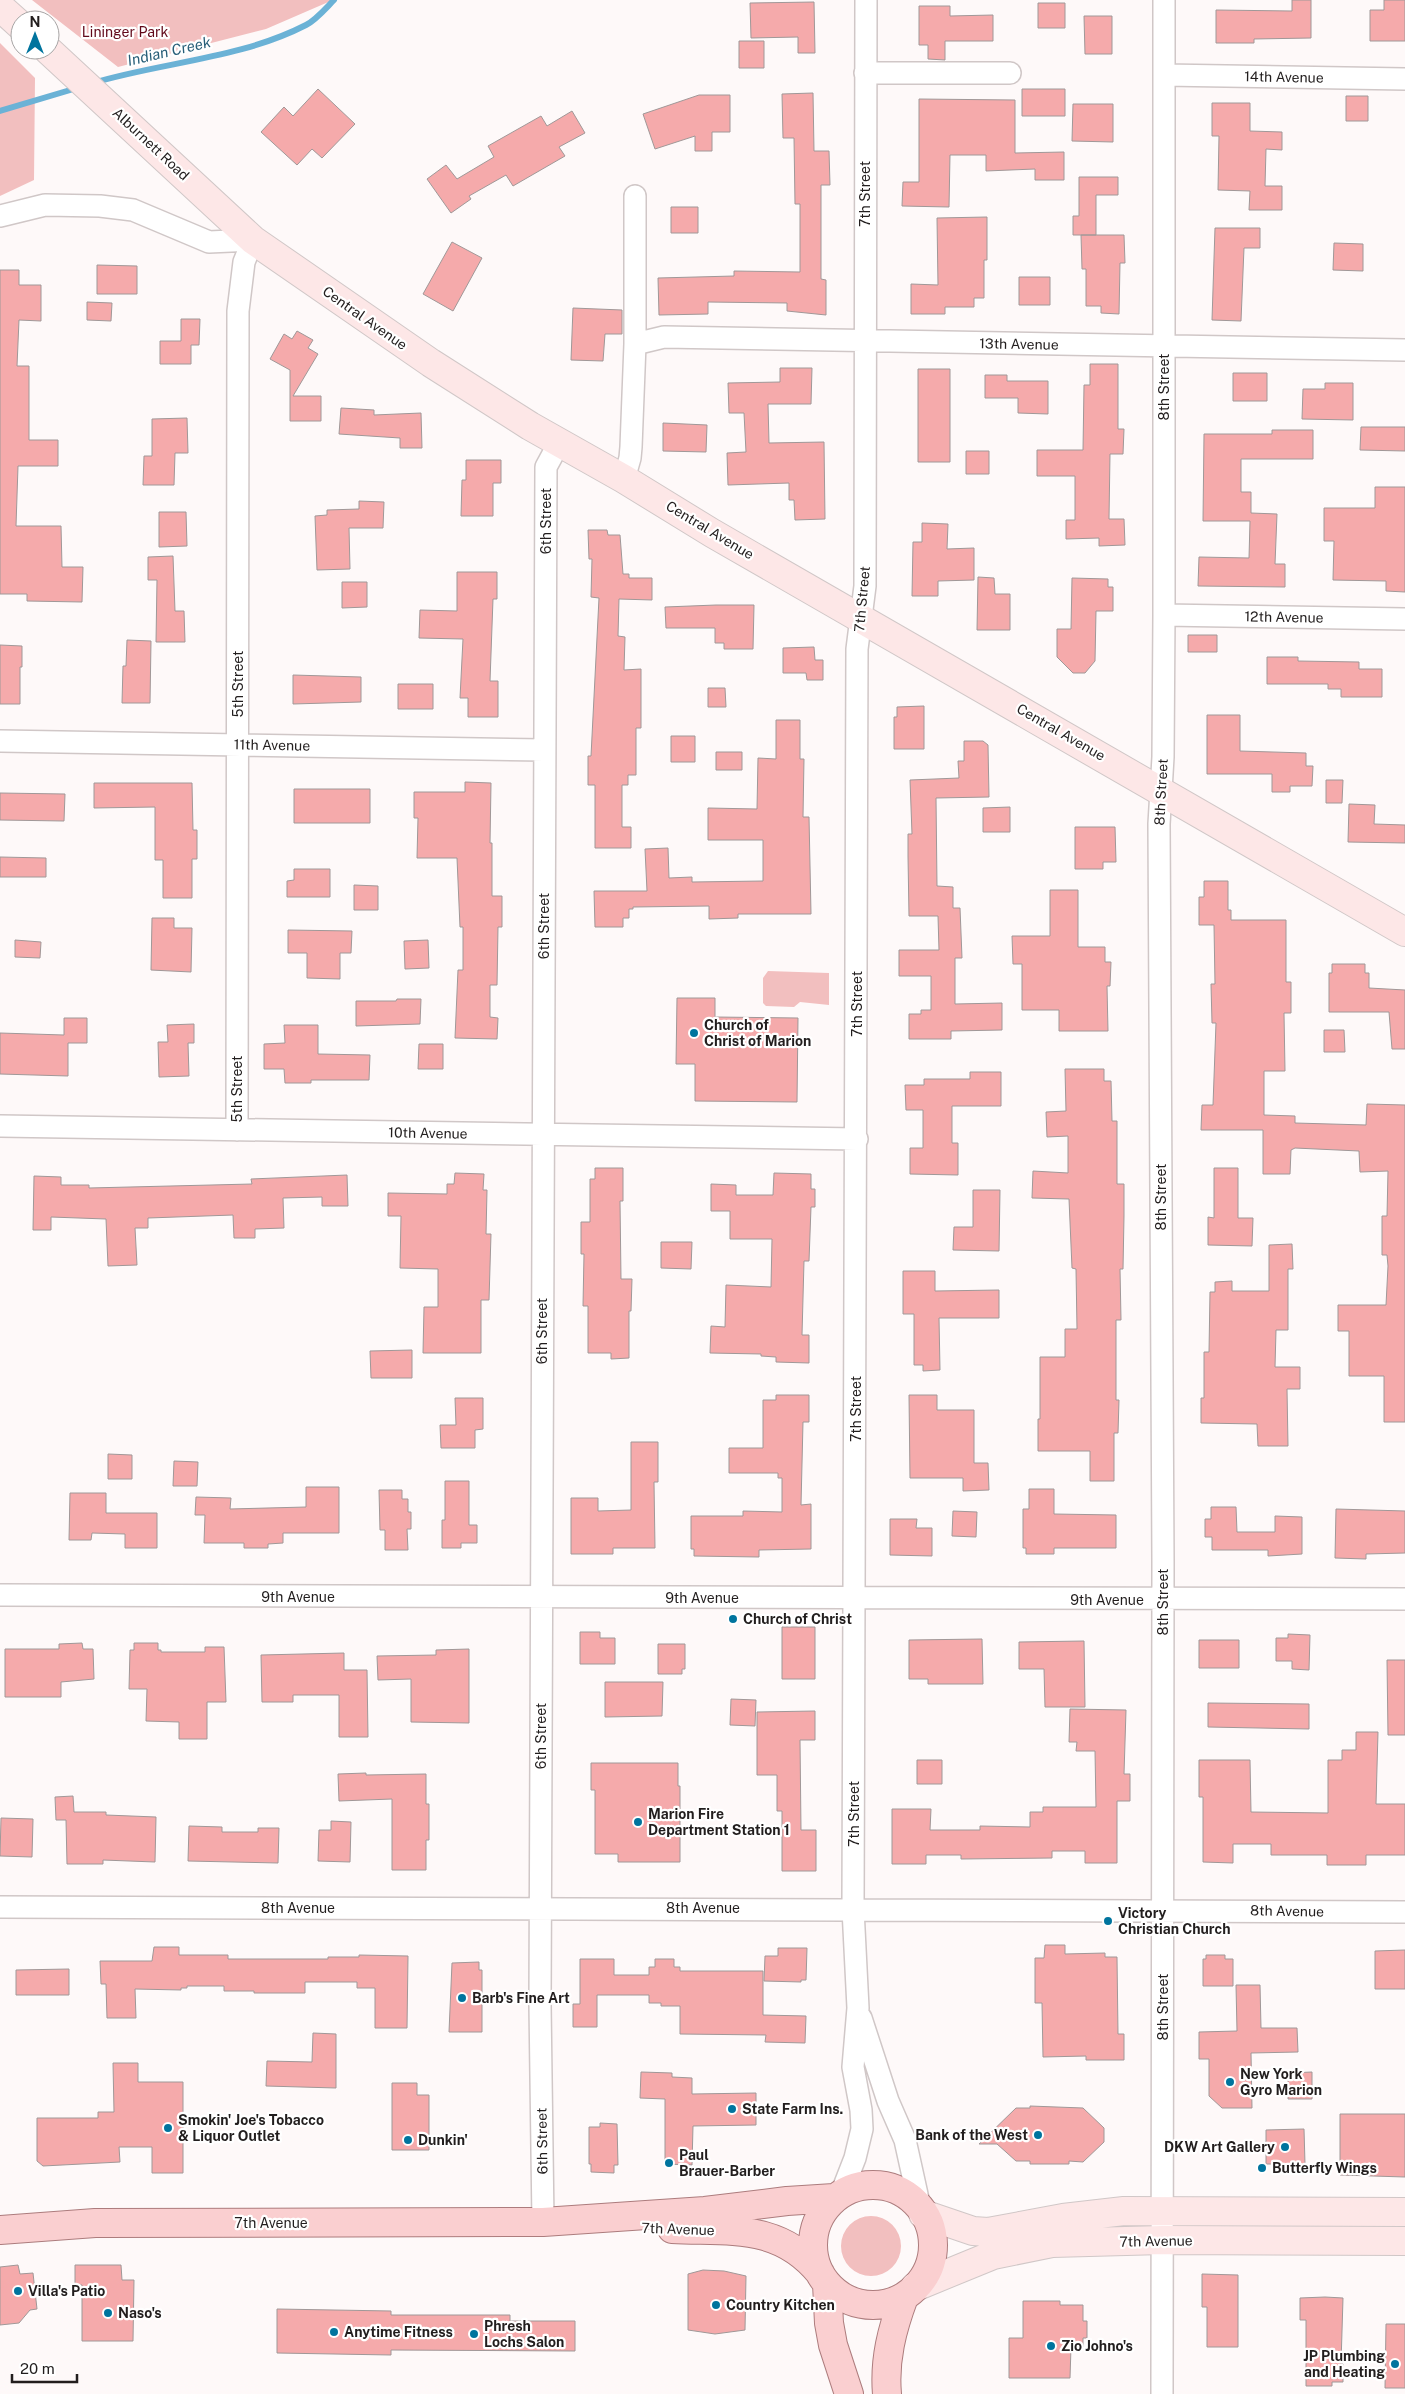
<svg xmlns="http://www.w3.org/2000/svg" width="1405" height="2394" font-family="'Public Sans',sans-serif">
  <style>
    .green { fill: #f2bfbf }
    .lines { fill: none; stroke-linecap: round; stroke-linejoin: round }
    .stream { stroke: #6bb2d6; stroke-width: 6 }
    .building { fill: #f5aaab; stroke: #a09898 }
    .street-casing { stroke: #d0c7c7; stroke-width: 24 }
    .secondary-casing { stroke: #d0c7c7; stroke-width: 30 }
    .primary-casing { stroke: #ac7c7d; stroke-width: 30 }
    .street { stroke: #fff; stroke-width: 21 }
    .secondary { stroke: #fde7e7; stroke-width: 28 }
    .primary { stroke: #facfd0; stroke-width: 28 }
    .poi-dot { fill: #00749e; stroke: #fff; stroke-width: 2 }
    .labels { text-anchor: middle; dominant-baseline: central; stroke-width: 4.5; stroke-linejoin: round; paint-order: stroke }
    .park-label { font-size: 14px; fill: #61091a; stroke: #fff }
    .street-label { font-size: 14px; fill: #221e1e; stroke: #fff }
    .poi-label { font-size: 14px; font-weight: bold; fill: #221e1e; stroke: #fff; text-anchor: start }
    .water-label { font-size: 15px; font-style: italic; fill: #275e78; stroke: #fff }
  </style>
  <rect width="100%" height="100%" fill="#fef9f9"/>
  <path class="green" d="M32,0H333L266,29L118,67Z
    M0,43L35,78L34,180L0,196Z
    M768,971L829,973V1005L800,1002L794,1007L766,1006L763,1003V978Z
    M841 2246a30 30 0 1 1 60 0a30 30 0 1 1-60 0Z"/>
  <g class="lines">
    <path class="stream" d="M93,83C163,62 240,59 306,25C316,20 326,8 334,0
      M0,111L77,88"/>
  </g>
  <path class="building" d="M1292,0H1311V38L1254,39V43H1216V10L1292,11Z
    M1384,0H1405V41H1370V10H1384Z
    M814,2L815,53H798V37L751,38L750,3Z
    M1038,3H1065V28H1038Z
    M919,6H950V16L993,15V41H945V60L928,59V45H919Z
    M1084,16H1112V54H1085Z
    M739,41H764V68H739Z
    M318,89L355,124L322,158L312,149L297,165L261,132L284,107L293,116Z
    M1022,89H1065V116H1022Z
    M813,93L814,151H829L830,185H821V279L826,280V315L787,311V303L708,302V314L659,315L658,278L734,276V271L800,272V204H795L794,138H783L782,94Z
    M699,95H730V132H712V151H695V136L655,149L643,114Z
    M1346,96H1368V121H1346Z
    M919,99L1015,100V153L1064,152V180H1035V169L986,171V155H950L949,207L902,206L903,182H919Z
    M1212,103H1250V131L1282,132V150L1266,149L1265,186H1282V210H1249L1250,191L1218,190L1219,136H1212Z
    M1073,104H1113V142L1072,141Z
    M572,111L585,133L559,147L565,156L513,186L506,175L469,196L471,199L451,213L427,179L446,165L457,179L494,157L488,146L541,116L547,126Z
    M1079,177H1118V195H1096V235H1073V216H1079Z
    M671,207H698V233H671Z
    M987,217V260H984V298H974V307H945V314H911V284L938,285L937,218Z
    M1215,228H1260V248H1244L1241,321L1212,320Z
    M1081,235H1124L1125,263H1120L1119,314L1101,313V306H1086V269H1082Z
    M452,242L482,258L453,311L423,294Z
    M1334,243L1363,244V271L1333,270Z
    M97,265L137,266V294H97Z
    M0,270H19V285H41V321L19,320L17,366H29V440H58V466H18L16,526H61L62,567H83L82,602L27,601V594H0Z
    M1019,277H1050V305H1019Z
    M87,302L112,303L111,321L87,320Z
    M573,308L622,310V334H605L603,361L571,360Z
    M181,319H200L199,345H191V364H160V341H181Z
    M297,331L313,340L308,348L318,354L293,396H321V421H290V370L270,359L284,334L292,339Z
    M1090,364H1118V429H1124L1123,454H1110L1109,519H1124L1125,545L1099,546V538L1066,539V520H1075V476H1037V450H1083L1084,385H1090Z
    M780,368H812L811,404H768L769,443L824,442L825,519L795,520L794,500H789V483L728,485L727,453L746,452L744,413H729L728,383L780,382Z
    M918,369H950V462H918Z
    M1233,373H1267V401H1233Z
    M985,375H1007V381H1048V414L1018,413V398H985Z
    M1325,383H1353V420L1302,419L1303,389H1325Z
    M341,408L374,410V415L421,413L422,448H400V438L339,434Z
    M187,418L188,453H175L174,485H143L144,456H152V419Z
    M663,423L707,425L706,452L663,451Z
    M1361,427H1405V451L1360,450Z
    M1272,430H1313V459H1241V492H1251V513L1277,514L1275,564H1285V587L1198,586L1199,557L1249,558L1250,521H1203L1204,434H1272Z
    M966,451H989V474H966Z
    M466,460H501V483H493V516H461L462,480H466Z
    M1375,487H1405V592L1386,591V581L1333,580L1334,541H1324V508H1375Z
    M359,501L384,502L383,528H349L350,569L317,570L315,516L327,515V510L359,509Z
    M159,512H186L187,546L159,547Z
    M922,523L948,524L947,549L974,548V580L938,581V596H912L913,542H922Z
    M588,530H607L608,535H620L623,574H629V578H652V600L619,599L618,636L625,637L624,670L641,669V728H636V775H628V785H622V827H631V848H595V785H588V756H591L599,598L591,597L592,559H589Z
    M173,556L175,611H184L185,642H156L157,580H148V557Z
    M457,572H497V599H493L490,681H498V717H468V698H460L463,639L419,638L420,610L457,611Z
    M978,577L994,578L995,594H1010V630H977Z
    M1072,578L1108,579V587H1113V611H1096L1095,661L1085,673H1073L1057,657V629H1071Z
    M342,582H367V607L342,608Z
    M716,605H754L753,649H724V643H715V628H666L665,607Z
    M1188,635H1217V652H1188Z
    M127,640L151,641L150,703H122L123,666H126Z
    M0,645L22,646V667H20V704H0Z
    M814,647L815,660H823V680H807L806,673H783V648Z
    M1267,657H1298V661L1359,662V669H1382V697H1341V689H1328V684H1267Z
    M293,675L361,677V702L293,704Z
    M398,684H433V709H398Z
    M708,688H725L726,707H708Z
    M924,706V749H894V717H897V707Z
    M1207,715H1240V751L1306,753V766H1313L1312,786H1290V792H1272V774H1207Z
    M776,720H800V759H804L803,817H809L811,914H738V918L709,919V906L633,907V909H629V918H623V927H595L594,891H647L645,849L668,848L669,878L692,877V882L763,881V840H708V808L757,809L758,758L776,759Z
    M671,736H695V762H671Z
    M964,741H983L988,745L989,797L936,798L937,886L953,887V908H960L962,958H955V1004L1002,1003V1030L951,1031V1039H909V1014H921V1010H931V976H899V950H939L938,916H909L908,856V834H912L910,780L959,778L958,761H964Z
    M716,752H742V770H716Z
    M1326,780H1343L1342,803H1326Z
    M465,782L491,783L490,843H492V896H502V927H498L497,985H490V1017L498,1018L497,1039L455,1038L458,970H463V927H460L457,858H417L418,818H414V792H465Z
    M94,783H192L193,830H197V859H192V898H163V860H155V807L94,808Z
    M294,789H370V823H294Z
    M0,793L65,794L64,821L0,820Z
    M1349,804L1375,805L1374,824L1405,825V843L1348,842Z
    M1010,807V832H983V808Z
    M1075,827H1115L1116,862H1103V869H1075Z
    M0,857L46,858V877H0Z
    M294,869H330V897H287V881L294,880Z
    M1204,881H1228V910H1231V920H1286V982H1291V1013H1284L1285,1071H1264V1115L1295,1116V1123L1366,1125L1367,1104L1405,1105V1422H1384V1376H1349V1331H1338V1305H1386L1388,1266L1387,1255H1382V1216H1387L1388,1171L1360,1172L1359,1151L1295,1148L1291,1150L1290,1174H1263V1130H1201L1202,1105H1213L1216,1023H1212L1211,984H1215L1214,925H1199V897H1204Z
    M354,885L378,886V910H354Z
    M1050,890H1078V947H1105V962H1111L1110,986H1107L1108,1031H1059V1010H1022V964H1013L1012,936H1050Z
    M152,918H174V928H192L191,972L151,970Z
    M288,930L352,931L351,953H340V979L307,978V953H288Z
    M15,940L41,942L40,958L15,957Z
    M428,940L429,968L405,969L404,941Z
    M1332,964H1365V973H1369V988L1405,990V1049H1392L1389,1012H1329V973H1332Z
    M677,998H715V1017L798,1018L797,1102L695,1101V1064H676Z
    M397,999H421L420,1024L356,1026V1001H396Z
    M64,1018H87V1043H68V1076L0,1074V1033L64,1035Z
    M194,1024V1043H188L189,1076L159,1077L158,1042H168L167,1025Z
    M284,1025H318V1054L370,1055L369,1080H311V1083H285L284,1069H264V1044L285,1043Z
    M1324,1030H1344L1345,1052H1324Z
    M419,1044H443V1069H418Z
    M1065,1069H1104V1081H1111L1112,1121H1117V1184H1124V1216L1123,1269H1120L1121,1320H1116V1400H1119L1118,1433H1114V1481H1090V1451H1038V1419H1040V1357H1065V1329H1077L1076,1269L1072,1268L1069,1199L1032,1198L1033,1171L1068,1173V1136L1047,1137L1046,1112L1066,1111Z
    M970,1072H1001V1106H952V1143H958V1175L910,1174V1148H923V1110H906L905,1085H924V1079H970Z
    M595,1168H623V1201H620L621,1279H632L631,1311H629V1358L611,1359V1353H588V1306H583L584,1254H581V1222H590V1179H595Z
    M1214,1168H1238V1218H1253L1252,1246L1208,1245V1217L1214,1218Z
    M455,1173L484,1174L483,1190H487L486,1234H491L489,1300H481V1353H423L424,1307H438V1269L400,1268L401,1216H388V1193L447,1194V1184H454Z
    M774,1173L811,1174V1189H815V1207H811L809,1261H804L802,1335H809V1363L776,1362V1357L761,1356V1354L710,1353L711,1326L725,1327L726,1285L771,1287L772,1239H730V1211H711V1184L736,1185V1195H773Z
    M347,1175L348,1206H322V1197L283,1198L284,1228L255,1229V1238H234L233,1215L148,1218V1228H135L137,1265L108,1266L106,1219L51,1217V1230H33L34,1176L61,1177V1185H89V1188L252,1184L251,1179Z
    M973,1190H1000L999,1251L953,1250L954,1227H973Z
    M661,1242H692L691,1269L661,1268Z
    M1292,1244L1293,1269H1288V1330H1276L1275,1367H1300V1389H1287L1288,1446H1258L1257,1424L1201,1423V1398H1204V1352H1209L1210,1292H1215V1282L1232,1281V1291H1269V1245Z
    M903,1271H935V1291L999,1290V1318H939L940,1370L923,1371V1365H914V1314H903Z
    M412,1350V1378H371L370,1351Z
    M776,1395H809V1422H803L801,1505L811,1504V1549L759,1550V1557L694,1556V1549H691V1516H743V1511L782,1512V1478H778V1473H729V1448H763V1400H776Z
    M909,1395H937V1410H974V1463H988L989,1490L963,1491V1478H910Z
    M455,1398H483V1429L475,1430V1448H441L440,1425H456Z
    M631,1442H658V1482H654L655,1548H613V1554H571V1498H598V1511L631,1510Z
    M108,1454L132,1455V1479H108Z
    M174,1461L198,1462L197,1486H173Z
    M445,1481H469V1525H477V1543H461V1548H442V1520H445Z
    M306,1487H339V1533H283V1543L268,1544V1548H244V1543H204L205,1515H195L196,1497L231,1498L230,1509L306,1507Z
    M1029,1489H1054V1514L1116,1515V1548H1054V1554H1026V1548H1023V1509H1029Z
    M379,1490H402V1499H408V1512H411V1529H407L408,1550H385V1530H380Z
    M70,1493H106V1513H157V1548H125V1534L92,1533L91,1540H69Z
    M1211,1507H1236L1237,1532H1275V1516L1302,1517V1554L1268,1556V1550H1212V1537H1205V1519H1211Z
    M1336,1509L1405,1511V1553L1366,1554V1559L1335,1558Z
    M953,1511L977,1512L976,1537L952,1536Z
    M890,1519H917L916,1528H932V1556L890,1555Z
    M782,1627H815V1679H782Z
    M580,1632H600V1638H615V1664H580Z
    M1288,1634L1310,1635L1309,1670L1292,1669V1661H1276V1638H1288Z
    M982,1639L983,1684H928V1679H909V1640Z
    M1199,1640H1239V1668H1199Z
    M1084,1641L1085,1707H1045L1044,1669H1019V1642Z
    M82,1643L83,1649H93L94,1679L61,1682V1697H5V1649H59V1644Z
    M134,1643H158V1650H161V1652H205V1647H224L226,1702H207V1739H179V1722L146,1721L147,1689H129L130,1650H134Z
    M658,1644H685V1669H682V1674H658Z
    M469,1649V1723L411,1722V1679L378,1680L377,1656L436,1655V1650Z
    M344,1653V1670H367L368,1737H339V1695H293V1702H262L261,1655Z
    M1387,1660H1405V1735H1388Z
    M605,1682H663L662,1716L605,1717Z
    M731,1699L756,1700L755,1726L730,1725Z
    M1208,1703L1309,1704V1729L1208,1727Z
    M1070,1709L1126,1710L1124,1774H1130V1801H1117V1863H1085V1851H1052V1858L961,1859V1855H926V1864H892V1809H931L930,1830H980V1826L1030,1827V1812H1043V1807H1096L1095,1751H1076L1077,1742H1069Z
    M815,1711V1740H800L801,1830H816V1871H782V1811H777V1775H757V1712Z
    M1356,1732H1378L1376,1804H1405V1855H1366V1865H1327V1855H1271V1844H1233V1863L1203,1862V1797H1199V1760H1250L1251,1812L1328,1813V1760H1342V1750H1356Z
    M917,1760H942V1784H917Z
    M591,1763H678V1786H680V1862H618V1854H595V1790H591Z
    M366,1773V1775L426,1774V1804H429V1840H426V1870H392V1799L339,1801L338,1774Z
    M73,1796L74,1812H106V1815L156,1817L155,1862L103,1860V1864H67L66,1820H56L55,1797Z
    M1,1818L33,1819L32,1857L0,1856Z
    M331,1821L351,1822L350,1862L318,1861L319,1830H331Z
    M189,1826L222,1827V1832H258V1828H279L278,1863L188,1861Z
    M1045,1945H1065V1954L1105,1953V1957H1117L1118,2034H1124V2060H1086V2056L1043,2057L1042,2003H1035V1958H1044Z
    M154,1947H179V1955H228V1959H328V1957H359V1955L408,1956L407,2028H375V1988H357V1982H305V1993H254V1991H224V1986H187V1988H181V1990L135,1989L136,2018H107L106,1984H101L100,1961H152Z
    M778,1948H807L806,1980H801V1982L764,1981L765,1956H778Z
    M1405,1950V1989H1375V1951Z
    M1206,1955H1225V1959H1233V1986H1203V1959H1206Z
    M580,1959H614V1975H649V1967H655V1959H674V1967H680V1971H763V2015L806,2016L805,2043L765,2042L766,2035L680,2034V2006H661V2003H649V1995H597V2027H573V2004H580Z
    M479,1962V1970H482V2032H449L452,1963Z
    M69,1969V1995H16V1970Z
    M1236,1985H1260L1261,2028H1297L1298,2052L1251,2053L1252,2108H1222L1209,2096V2059H1199V2032L1237,2031Z
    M313,2033L336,2034V2088L266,2086L267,2061L312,2062Z
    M113,2063H138V2082H183V2173H152V2147H119L120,2162L43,2166L37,2161V2118H98V2112H114Z
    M641,2072L672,2073V2077L692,2078V2094L756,2093V2125L693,2126L692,2165L665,2164V2099L640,2098Z
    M1312,2072V2099H1288V2073Z
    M392,2083H417V2095H429V2150H392Z
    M1030,2106L1083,2108L1104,2128V2142L1083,2162L1069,2161V2164H1030V2161H1016L997,2144H979L1016,2108H1030Z
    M1340,2114H1405V2177L1340,2175Z
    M600,2123L617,2124L618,2165H614V2173L591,2172V2164H589V2127H600Z
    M1304,2129L1305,2164H1301V2171H1274V2164H1266V2130Z
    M18,2265L20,2274L33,2273L37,2309L30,2310L19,2323L0,2325V2267Z
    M75,2265H121L122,2280H134L133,2341H82V2285H75Z
    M703,2270L724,2271L746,2276L745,2330L715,2334L688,2330V2274Z
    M1202,2274L1238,2275V2347H1207V2307H1202Z
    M1325,2297L1343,2298L1341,2364H1343V2382H1332V2386H1306V2320H1300V2298Z
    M1023,2301H1060V2305H1083V2321H1087V2338H1083V2347H1071L1070,2378H1009V2338H1023Z
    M277,2309L391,2311V2315H510V2321H575V2351L391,2350V2355L277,2353Z
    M1386,2324H1405V2388H1385Z"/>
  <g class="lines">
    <defs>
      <path id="street" d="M865,73H1010
        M1164,75L1405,79
        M0,216L45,205L100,206L133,210L209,242L253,240L244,262L238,311L237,1130
        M635,344L664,337L1405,350
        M624,479L630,458L631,447L635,344V196
        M1164,615L1405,619
        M0,741L544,750
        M0,1126L857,1139
        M0,1595L1405,1599
        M0,1907L1405,1912
        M861,2018L888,2101L905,2140L920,2208
        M841,2194L855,2158L862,2129L861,2110L853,2067L858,2008L853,1909L857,649L865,586L866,0
        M543,2222L540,2004L546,467L559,443
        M1162,2394L1163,1562L1159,824L1163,757L1164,615V0"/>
      <path id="secondary" d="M0,7L20,25
        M48,50L253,240L431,363L530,426L624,479L712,533L1405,932
        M923,2214L973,2231L988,2232L1063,2218L1124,2211L1405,2212
        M915,2287L993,2255L1052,2243L1163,2240L1405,2241"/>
      <path id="primary" d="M813 2245a60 60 0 1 1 120 0a60 60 0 1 1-120 0Z
        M672,2229C730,2232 779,2223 820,2273
        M0,2230L95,2223L543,2222L705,2211L787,2201L834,2198
        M827,2284L829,2323L833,2345L849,2394
        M887,2394C884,2360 892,2329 904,2297"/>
    </defs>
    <use href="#street" class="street-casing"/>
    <use href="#secondary" class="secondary-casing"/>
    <use href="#primary" class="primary-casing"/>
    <use href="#street" class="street"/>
    <use href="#secondary" class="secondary"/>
    <use href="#primary" class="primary"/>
  </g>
  <g class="poi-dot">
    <circle cx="694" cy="1033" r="5"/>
    <circle cx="733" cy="1619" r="5"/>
    <circle cx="638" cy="1822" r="5"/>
    <circle cx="1108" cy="1921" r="5"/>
    <circle cx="462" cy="1998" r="5"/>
    <circle cx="1230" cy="2082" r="5"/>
    <circle cx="732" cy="2109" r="5"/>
    <circle cx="168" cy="2128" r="5"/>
    <circle cx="1038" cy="2135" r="5"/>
    <circle cx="408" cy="2140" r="5"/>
    <circle cx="1285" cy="2147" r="5"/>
    <circle cx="669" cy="2163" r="5"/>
    <circle cx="1262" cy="2168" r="5"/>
    <circle cx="18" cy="2291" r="5"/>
    <circle cx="716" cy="2305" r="5"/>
    <circle cx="108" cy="2313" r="5"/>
    <circle cx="334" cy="2332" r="5"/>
    <circle cx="474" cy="2334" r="5"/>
    <circle cx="1051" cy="2346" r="5"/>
    <circle cx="1395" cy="2364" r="5"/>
  </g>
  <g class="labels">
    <g class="park-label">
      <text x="125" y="32">Lininger Park</text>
    </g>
    <g class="street-label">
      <text transform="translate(1284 77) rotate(1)">14th Avenue</text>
      <text transform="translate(151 144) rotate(43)">Alburnett Road</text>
      <text transform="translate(865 194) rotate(-90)">7th Street</text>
      <text transform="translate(365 318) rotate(35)">Central Avenue</text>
      <text transform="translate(1019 344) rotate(1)">13th Avenue</text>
      <text transform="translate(1164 387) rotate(-90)">8th Street</text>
      <text transform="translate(546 521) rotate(-90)">6th Street</text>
      <text transform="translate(710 530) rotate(31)">Central Avenue</text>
      <text transform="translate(862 599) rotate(-85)">7th Street</text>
      <text transform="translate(1284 617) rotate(1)">12th Avenue</text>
      <text transform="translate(238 684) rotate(-90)">5th Street</text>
      <text transform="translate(1061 732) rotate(30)">Central Avenue</text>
      <text transform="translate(272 745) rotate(1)">11th Avenue</text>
      <text transform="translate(1161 792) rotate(-87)">8th Street</text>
      <text transform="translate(544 926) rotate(-90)">6th Street</text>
      <text transform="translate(857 1004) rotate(-90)">7th Street</text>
      <text transform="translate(237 1089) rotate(-90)">5th Street</text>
      <text transform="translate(428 1133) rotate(1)">10th Avenue</text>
      <text transform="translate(1161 1197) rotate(-90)">8th Street</text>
      <text transform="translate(542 1331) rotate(-90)">6th Street</text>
      <text transform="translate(856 1409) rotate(-90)">7th Street</text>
      <text x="298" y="1597">9th Avenue</text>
      <text x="702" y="1598">9th Avenue</text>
      <text x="1107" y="1600">9th Avenue</text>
      <text transform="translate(1163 1602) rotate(-90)">8th Street</text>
      <text transform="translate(541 1736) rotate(-90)">6th Street</text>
      <text transform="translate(854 1814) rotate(-90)">7th Street</text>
      <text x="298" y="1908">8th Avenue</text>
      <text x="703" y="1908">8th Avenue</text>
      <text transform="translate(1287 1911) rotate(1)">8th Avenue</text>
      <text transform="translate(1163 2007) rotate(-90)">8th Street</text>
      <text transform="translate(542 2141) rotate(-91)">6th Street</text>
      <text x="271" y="2223">7th Avenue</text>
      <text transform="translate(678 2229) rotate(2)">7th Avenue</text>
      <text transform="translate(1156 2241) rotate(-1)">7th Avenue</text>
    </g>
    <g class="poi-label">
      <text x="704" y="1025">Church of<tspan x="704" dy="16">Christ of Marion</tspan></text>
      <text x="743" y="1619">Church of Christ</text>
      <text x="648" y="1814">Marion Fire<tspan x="648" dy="16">Department Station 1</tspan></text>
      <text x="1118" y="1913">Victory<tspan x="1118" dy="16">Christian Church</tspan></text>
      <text x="472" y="1998">Barb's Fine Art</text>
      <text x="1240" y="2074">New York<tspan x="1240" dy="16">Gyro Marion</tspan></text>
      <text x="742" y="2109">State Farm Ins.</text>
      <text x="178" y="2120">Smokin' Joe's Tobacco<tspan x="178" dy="16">&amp; Liquor Outlet</tspan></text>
      <text x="1028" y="2135" text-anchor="end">Bank of the West</text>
      <text x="418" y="2140">Dunkin'</text>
      <text x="1275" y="2147" text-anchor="end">DKW Art Gallery</text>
      <text x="679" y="2155">Paul<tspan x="679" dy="16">Brauer-Barber</tspan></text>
      <text x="1272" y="2168">Butterfly Wings</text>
      <text x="28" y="2291">Villa's Patio</text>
      <text x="726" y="2305">Country Kitchen</text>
      <text x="118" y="2313">Naso's</text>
      <text x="484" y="2326">Phresh<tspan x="484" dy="16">Lochs Salon</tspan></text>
      <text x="344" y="2332">Anytime Fitness</text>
      <text x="1061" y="2346">Zio Johno's</text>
      <text x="1385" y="2356" text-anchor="end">JP Plumbing<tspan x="1385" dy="16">and Heating</tspan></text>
    </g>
    <g class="water-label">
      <text transform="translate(169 51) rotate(-13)">Indian Creek</text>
    </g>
  </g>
  <g transform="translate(35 35)"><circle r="24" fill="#ffffff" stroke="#a7a5a5"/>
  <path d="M0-4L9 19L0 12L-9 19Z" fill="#00749e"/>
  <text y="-8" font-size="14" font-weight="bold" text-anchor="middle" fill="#221e1e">N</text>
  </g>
  <path d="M12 2374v8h65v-8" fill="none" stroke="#221e1e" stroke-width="2.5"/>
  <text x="20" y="2374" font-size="15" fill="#221e1e" stroke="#ffffff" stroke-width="4" paint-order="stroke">20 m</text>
</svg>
